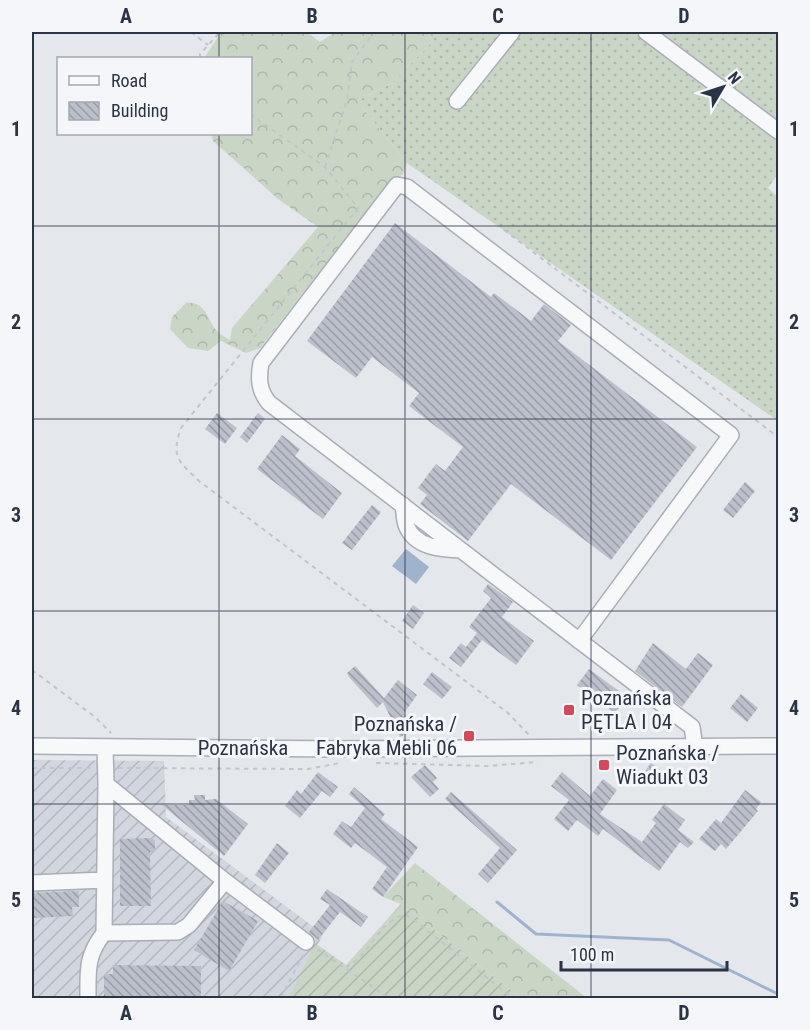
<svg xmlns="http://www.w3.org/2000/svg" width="810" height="1030" font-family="'Roboto Condensed',sans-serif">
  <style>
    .industrial { fill: url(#industrial-furrows) }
    .grass { fill: url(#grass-dots) }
    .forest { fill: url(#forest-crowns) }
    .garden { fill: url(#garden-furrows) }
    .water { fill: #9fb4cc }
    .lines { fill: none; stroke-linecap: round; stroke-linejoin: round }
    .stream { stroke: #9fb4cc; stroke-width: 3 }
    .building { fill: url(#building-back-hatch) }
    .minor-casing { stroke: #a9aeb7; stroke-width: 18 }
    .path { stroke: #c2c5cb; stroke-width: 2; stroke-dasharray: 4.5 4.5; stroke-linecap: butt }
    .minor { stroke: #f7f8fa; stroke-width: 15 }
    .grid { fill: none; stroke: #2b3445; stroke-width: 1.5; stroke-opacity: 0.55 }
    .poi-dot { fill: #d1495b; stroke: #f4f6f9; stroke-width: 2 }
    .labels { text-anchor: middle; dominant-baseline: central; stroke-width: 6; stroke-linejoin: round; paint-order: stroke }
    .poi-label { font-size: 21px; fill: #2b3445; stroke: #f4f6f9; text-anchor: start }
    .street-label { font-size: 21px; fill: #2b3445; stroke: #f4f6f9 }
    .neatline { fill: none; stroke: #2b3445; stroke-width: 2 }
    .grid-label { font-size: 20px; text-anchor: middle; font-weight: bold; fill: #2b3445 }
  </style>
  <defs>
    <pattern id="industrial-furrows" width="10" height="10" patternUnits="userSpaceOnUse" patternTransform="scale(1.5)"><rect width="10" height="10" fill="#d2d6de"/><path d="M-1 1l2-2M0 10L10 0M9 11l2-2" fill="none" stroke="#b4b8c0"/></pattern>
    <pattern id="grass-dots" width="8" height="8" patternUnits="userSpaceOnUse" patternTransform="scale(1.5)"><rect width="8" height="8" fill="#c9d6c5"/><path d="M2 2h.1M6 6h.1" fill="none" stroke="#adb8ab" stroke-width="1.8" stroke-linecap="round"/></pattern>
    <pattern id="forest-crowns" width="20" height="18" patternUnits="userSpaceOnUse" patternTransform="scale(1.5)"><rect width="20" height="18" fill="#c9d6c5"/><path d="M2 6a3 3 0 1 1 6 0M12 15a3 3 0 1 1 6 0" fill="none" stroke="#adb8ab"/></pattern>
    <pattern id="garden-furrows" width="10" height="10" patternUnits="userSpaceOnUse" patternTransform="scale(1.5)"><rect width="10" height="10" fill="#c9d6c5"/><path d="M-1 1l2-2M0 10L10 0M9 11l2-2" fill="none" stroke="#adb8ab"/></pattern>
    <pattern id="building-back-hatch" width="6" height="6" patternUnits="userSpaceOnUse" patternTransform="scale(1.5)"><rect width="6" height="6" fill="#bbc0ca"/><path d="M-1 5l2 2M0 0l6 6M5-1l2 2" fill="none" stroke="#989da6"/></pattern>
  </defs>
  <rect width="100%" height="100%" fill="#e4e7ec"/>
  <path class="industrial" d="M32,760L164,761L166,817L323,934L291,998H32Z"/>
  <path class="grass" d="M438,32H778V174L768,188L778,197V421L407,163L357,101L392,83L429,45Z"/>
  <path class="forest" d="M214,32H307L320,42L335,32H438L429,45L392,83L357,101L407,163L403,174L387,186L260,348L246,353L221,341L208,351L188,348L170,329L172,317L186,303C207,301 207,321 217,331C221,335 226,338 230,340L232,328L318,227L278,199L213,141L211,134H250V58H204L218,37Z
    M415,863L587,998H521L401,904L383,897Z"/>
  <path class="garden" d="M401,904L521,998H289L315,943L346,965Z"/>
  <path class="water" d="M406,549L429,567L416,584L392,566Z"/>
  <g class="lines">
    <path class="stream" d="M497,902L536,934L669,940L778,994"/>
  </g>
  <path class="building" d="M395,223L491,297L494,293L531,321L544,304L571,325L558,341L697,447L611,560L511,484L468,541L420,504L427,495L418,488L436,464L445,471L463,447L409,406L419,393L372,357L356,378L307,341Z
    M217,413L237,428L225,444L205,429Z
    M258,413L265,419L247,443L240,437Z
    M282,435L300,449L295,456L342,493L323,519L257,469Z
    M745,482L755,491L733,518L723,510Z
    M372,505L381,512L352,550L342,543Z
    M488,584L513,602L502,617L534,641L516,665L482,640L461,667L449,658L461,643L466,647L477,633L469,627L491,598L483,591Z
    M413,605L424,613L413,629L402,621Z
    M653,643L686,669L698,653L713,665L682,707L635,671Z
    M355,666L384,698L398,680L417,695L404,713L413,730L400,737L383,702L377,708L349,677L347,673Z
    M589,669L627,697L615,713L577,685Z
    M432,672L452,687L442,699L423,684Z
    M741,694L758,708L747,722L730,708Z
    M651,763L668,775L662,783L645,771Z
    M425,765L437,778L433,782L439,789L430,797L411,777Z
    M318,772L338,787L330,797L322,791L300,818L285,806L297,790L301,794Z
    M562,772L590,796L603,779L617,790L600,814L642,842L656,823L652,820L664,804L685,820L678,830L694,842L688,848L680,842L659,871L603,829L598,836L577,820L568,831L554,819L569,800L551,786Z
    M354,787L385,814L381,819L418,847L383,897L372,889L387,867L355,843L351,848L333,834L342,821L351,827L365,808L349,794Z
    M745,790L761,802L756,809L758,811L726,849L721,844L715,851L699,839L716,819L721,823Z
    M451,792L517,850L488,883L478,874L500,848L445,799Z
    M194,795H205V800L216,799L248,824L224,856L162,805H189V800H195Z
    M150,838L155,840V852H150L151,906H120V839Z
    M277,843L289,853L265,883L255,875Z
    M327,889L368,917L361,927L340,912L318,940L309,932L330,905L320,899Z
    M79,891V907H72L73,916L32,918V893Z
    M223,901L258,921L229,971L194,950Z
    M113,965L201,966V999H104V974H113Z"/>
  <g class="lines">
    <defs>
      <path id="minor" d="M646,32L778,131
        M457,101L512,32
        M403,505C404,511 404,518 406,525C415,548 441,549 461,550
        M579,641L731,435L407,187L397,185L261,363C258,379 259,391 269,403C410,511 551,619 692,727L695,747
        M32,746L341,749L778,746
        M105,747L106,784L225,881L306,942
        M32,883L104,880
        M104,933L178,932L189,925L225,881
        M88,998C88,970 86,956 104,933L106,784"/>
    </defs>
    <use href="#minor" class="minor-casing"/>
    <path class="path" d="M191,32L208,45
      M200,58V54L220,32
      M250,114L325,167L358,208L181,428C171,457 178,461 199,481L508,713L529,735
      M325,167L347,100L352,62L374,32
      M504,230L778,437
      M32,670L95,717L111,733
      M376,763L487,766L538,762
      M32,768H92
      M118,768L308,769L340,763
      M317,949L389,998
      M346,967C369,957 379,920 404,915L410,917L513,998
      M281,998L303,955"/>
    <use href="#minor" class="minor"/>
  </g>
  <path class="grid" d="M219,32V58M405,32V998M591,32V998M219,134V998M32,226H778M32,419H778M32,611H778M32,804H778"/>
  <g class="poi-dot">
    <rect x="563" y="704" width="12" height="12" rx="3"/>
    <rect x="463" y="730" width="12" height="12" rx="3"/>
    <rect x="598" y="759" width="12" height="12" rx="3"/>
  </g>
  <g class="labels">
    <g class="poi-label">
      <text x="581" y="698">Poznańska<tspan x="581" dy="24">PĘTLA I 04</tspan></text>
      <text x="457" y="724" text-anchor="end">Poznańska /<tspan x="457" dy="24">Fabryka Mebli 06</tspan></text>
      <text x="616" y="753">Poznańska /<tspan x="616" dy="24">Wiadukt 03</tspan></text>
    </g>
    <g class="street-label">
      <text x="243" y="748">Poznańska</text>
    </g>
  </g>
  <rect width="810" height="1030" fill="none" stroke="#f4f6f9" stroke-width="66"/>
  <rect x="57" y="57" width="195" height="78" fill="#f4f6f9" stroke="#a4a8b1" stroke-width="1.5"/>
  <rect x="69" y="76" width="30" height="9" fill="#f7f8fa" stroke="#a4a8b1" stroke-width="1.5"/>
  <text x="111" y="87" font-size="18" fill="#2b3445">Road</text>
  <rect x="69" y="102" width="30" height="18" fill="url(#building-back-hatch)" stroke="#a4a8b1" stroke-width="1.5"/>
  <text x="111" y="117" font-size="18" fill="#2b3445">Building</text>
  <g transform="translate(723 87) rotate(51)" stroke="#f4f6f9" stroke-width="4.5" paint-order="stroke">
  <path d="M0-4.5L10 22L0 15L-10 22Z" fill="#2b3445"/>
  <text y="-9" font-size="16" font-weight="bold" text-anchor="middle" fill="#2b3445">N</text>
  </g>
  <path d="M561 961v9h166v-9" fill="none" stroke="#2b3445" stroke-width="3"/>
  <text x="570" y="961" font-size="18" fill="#2b3445" stroke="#f4f6f9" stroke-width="4.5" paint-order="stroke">100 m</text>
  <rect x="33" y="33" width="744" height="964" class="neatline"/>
  <g class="grid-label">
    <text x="126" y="23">A</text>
    <text x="312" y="23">B</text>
    <text x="498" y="23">C</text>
    <text x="684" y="23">D</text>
    <text x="16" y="136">1</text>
    <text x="794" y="136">1</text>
    <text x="16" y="329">2</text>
    <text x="794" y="329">2</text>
    <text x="16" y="522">3</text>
    <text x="794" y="522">3</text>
    <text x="16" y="715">4</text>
    <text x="794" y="715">4</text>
    <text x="16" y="907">5</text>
    <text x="794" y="907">5</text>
    <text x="126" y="1020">A</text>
    <text x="312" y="1020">B</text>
    <text x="498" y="1020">C</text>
    <text x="684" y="1020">D</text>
  </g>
</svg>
